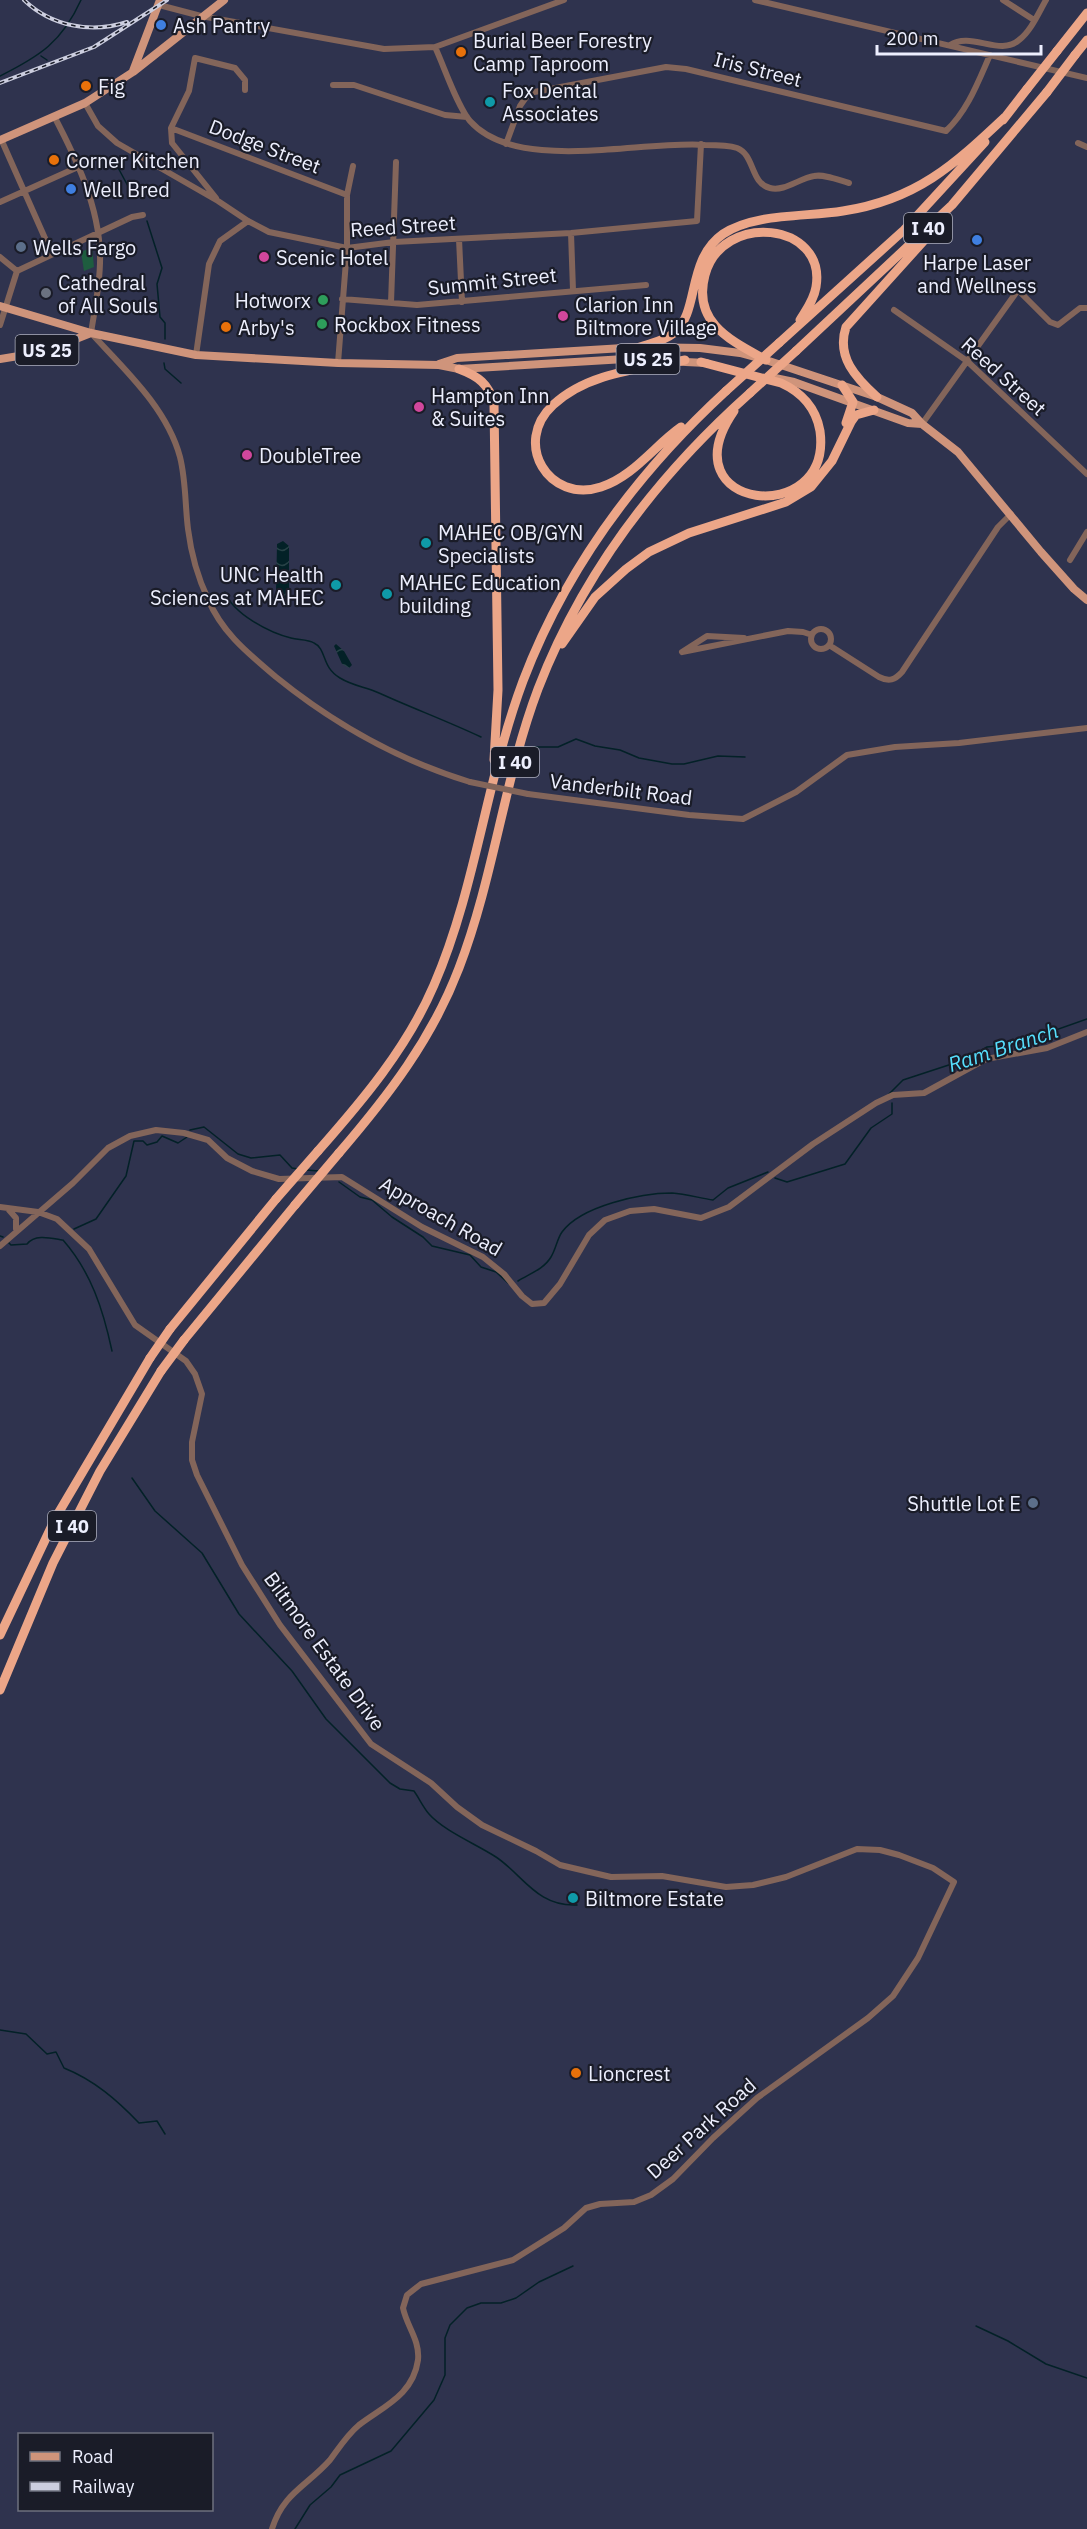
<svg xmlns="http://www.w3.org/2000/svg" width="1087" height="2529" font-family="'IBM Plex Sans',sans-serif">
  <style>
    .grass { fill: #1e5d3f }
    .water { fill: url(#water-waves) }
    .lines { fill: none; stroke-linecap: round; stroke-linejoin: round }
    .stream { stroke: #032127; stroke-width: 1.5 }
    .minor { stroke: #83655a; stroke-width: 6 }
    .major { stroke: #cf947b; stroke-width: 8 }
    .highway { stroke: #eca688; stroke-width: 9 }
    .rail-casing { stroke: #cccedf; stroke-width: 4 }
    .rail { stroke: #1a1c28; stroke-width: 1.5; stroke-dasharray: 4.5; stroke-linecap: butt }
    .minor-bridge { stroke: #83655a; stroke-width: 6 }
    .highway-bridge { stroke: #eca688; stroke-width: 9 }
    .shop-dot { fill: #3f7fe0; stroke: #1a1c28; stroke-width: 2 }
    .food-dot { fill: #e8710a; stroke: #1a1c28; stroke-width: 2 }
    .culture-dot { fill: #0f9aa8; stroke: #1a1c28; stroke-width: 2 }
    .service-dot { fill: #5c6f8a; stroke: #1a1c28; stroke-width: 2 }
    .hotel-dot { fill: #d1479c; stroke: #1a1c28; stroke-width: 2 }
    .worship-dot { fill: #6b7280; stroke: #1a1c28; stroke-width: 2 }
    .leisure-dot { fill: #2e9e5b; stroke: #1a1c28; stroke-width: 2 }
    .labels { text-anchor: middle; dominant-baseline: central; stroke-width: 4.5; stroke-linejoin: round; paint-order: stroke }
    .shield { fill: #1a1c28; stroke: #aeb0be; stroke-width: 1.5 }
    .shield-label { font-size: 18px; font-weight: bold; fill: #edeffe }
    .poi-label { font-size: 20px; fill: #edeffe; stroke: #1a1c28; text-anchor: start }
    .street-label { font-size: 20px; fill: #edeffe; stroke: #1a1c28 }
    .water-label { font-size: 21px; font-style: italic; fill: #56dffd; stroke: #1a1c28 }
  </style>
  <defs>
    <pattern id="water-waves" width="16" height="10" patternUnits="userSpaceOnUse" patternTransform="scale(1.5)"><rect width="16" height="10" fill="#032127"/><path d="M0 5q4-4 8 0t8 0" fill="none" stroke="#284247"/></pattern>
  </defs>
  <rect width="100%" height="100%" fill="#2f334e"/>
  <path class="grass" d="M92,247L94,267L84,271L81,252Z"/>
  <path class="water" d="M283,541L289,546V594L288,598L282,599L276,592L277,544Z
    M336,644L344,651L352,665L349,668L342,664L334,646Z"/>
  <g class="lines">
    <path class="stream" d="M41,56L47,60
      M0,76C40,56 62,42 81,0
      M115,162L129,188
      M147,221L162,268L157,284L160,317L165,323V339
      M164,363L165,369L181,383
      M225,592C233,614 270,633 291,638C298,640 308,639 314,643C327,649 321,667 340,678C353,686 366,687 379,693C412,708 447,721 481,737
      M533,747H558L576,739L595,746L620,750L639,758L672,764H684L718,756L745,757
      M889,1094L903,1080L967,1059L987,1047L1016,1044L1087,1019
      M190,1130L204,1127L238,1154L251,1158L280,1155L292,1168L298,1169
      M306,1170L319,1171
      M775,1178L787,1182L845,1164L871,1128L892,1114V1103
      M339,1182L360,1197L372,1200L392,1217L423,1237L432,1246L470,1255L481,1267L496,1272L508,1283
      M74,1229L96,1219L126,1176L134,1141H143L147,1145L157,1142L162,1136L178,1143L187,1137
      M0,1236L3,1237
      M63,1240C91,1272 103,1309 112,1351
      M9,1243L11,1245L27,1244C35,1234 50,1238 62,1240
      M518,1281C529,1274 544,1269 551,1257C556,1249 557,1239 562,1232C581,1206 641,1193 672,1193C685,1194 700,1198 713,1200L728,1188L768,1172
      M132,1478L155,1511L202,1553L239,1614L292,1671L326,1719L390,1783L400,1789L414,1791C419,1798 423,1807 429,1814C444,1831 476,1844 496,1857C523,1875 537,1907 577,1905
      M0,2030L26,2034L47,2054L56,2052L64,2068C94,2080 117,2100 139,2123L157,2121L165,2134
      M976,2326L1008,2341L1046,2364L1087,2378
      M295,2529L310,2505L331,2487L340,2475L391,2451L434,2400L445,2375V2338L450,2325L467,2308L481,2303H501L516,2298L539,2282L573,2266"/>
    <path class="minor" d="M755,0L1087,78
      M1003,0L1034,20
      M159,5L201,16L384,49L435,47L564,0
      M950,45C971,31 1000,57 1019,40C1031,31 1039,12 1046,0
      M435,47C444,66 457,106 470,121C517,174 640,140 705,145C714,145 728,145 737,148C755,155 750,183 770,188C784,192 800,178 814,176C825,174 838,180 849,183
      M333,85H354L445,115L467,117
      M85,103L98,126L117,143L218,201L248,221L269,232L347,248L394,242L571,233L697,221L701,144
      M54,116C76,158 99,206 100,255C101,280 95,307 91,333C124,369 167,408 180,457C186,481 185,505 188,529C191,553 198,578 208,599C222,633 249,654 276,677C334,724 398,760 470,782
      M171,128L347,195
      M1,139L52,254
      M1078,143L1087,147
      M506,144L520,106L529,93L666,67L686,69L946,131C968,110 978,82 990,55
      M216,198L172,143L171,128L189,91L195,58L235,68L245,80V90
      M0,202L78,167
      M571,233L573,290
      M459,239L462,302
      M0,257L17,271
      M342,299L417,305L646,285
      M391,303L396,162
      M894,310L967,361L1087,474
      M0,325L17,271L132,217L143,215
      M196,355L209,264L220,241L248,221
      M338,363L347,248V195L353,166
      M922,424L1018,290L1050,322L1058,325L1080,308H1087
      M1070,560L1087,532
      M811 639a10 10 0 1 1 20 0a10 10 0 1 1-20 0Z
      M829,645L879,677C889,682 895,680 902,672L998,527L1011,514
      M682,652L788,631L803,632L812,635
      M682,652L707,636L744,638
      M528,794L689,815L743,819L796,792L847,755L895,747L959,743L1087,728
      M0,1207L38,1212L57,1219L89,1249L135,1325L186,1361L195,1374L202,1394L192,1442V1460L197,1475L242,1565L280,1625L371,1744L431,1783L457,1807L482,1825L536,1851L560,1865L611,1877L662,1876L726,1887L753,1885L786,1877L857,1849L880,1850L899,1855L933,1868L954,1882L918,1958L893,1996L868,2018L757,2098L713,2138L673,2179L651,2195L634,2202L600,2204L586,2208L564,2228L513,2260L421,2284L407,2295L403,2308C407,2327 420,2340 418,2360C413,2395 384,2406 359,2425C347,2435 339,2448 330,2460C307,2486 283,2493 272,2529
      M9,1210L16,1218V1229
      M0,1246L73,1183L108,1148L130,1136L156,1130L184,1133L208,1140L227,1158L252,1171L279,1179L342,1177L422,1227L483,1257L504,1274L522,1296L532,1304L544,1303L560,1284L589,1235L605,1220L630,1211L654,1209L701,1218L729,1207L813,1144L876,1103L893,1095L924,1093L986,1059L1047,1048L1087,1032"/>
    <path class="major" d="M133,71L160,0
      M0,140L85,103L133,72L224,0
      M0,306L91,333L196,355L338,363L439,365L459,369L625,359L706,363
      M0,359L43,352L91,333
      M439,364L457,358L640,347L700,348L740,353L766,360L877,397L912,413L922,424L958,452L1041,552L1074,589L1087,600
      M775,378L794,382L908,423L922,424"/>
    <path class="highway" d="M1057,51L1087,13
      M1075,55L1087,40
      M1003,120L1027,89
      M779,343L904,230L985,142
      M640,347C651,343 664,341 674,333C700,312 686,260 723,234C754,213 807,217 843,211C916,200 954,165 1005,117
      M796,351L952,205L1047,92
      M766,360C732,341 692,323 705,275C722,211 827,222 816,287C814,300 806,310 800,320
      M701,362L781,383C801,392 816,408 820,431C833,529 665,511 734,411
      M459,369C478,376 489,384 494,404L498,690L494,760
      M842,385L853,402L846,423
      M877,397C856,378 836,357 846,327L938,225
      M681,427C654,446 634,476 601,487C549,504 512,443 553,405C588,372 641,369 685,360
      M562,644L595,597L626,569L649,552L689,533L786,502L811,487L832,461L851,422L856,415L874,410
      M318,1151C363,1100 407,1048 434,985C476,888 486,780 523,681C566,568 638,472 726,391
      M339,1153C388,1096 432,1039 459,968C494,877 504,779 538,689C583,572 657,476 750,393
      M170,1329L276,1199
      M184,1340L295,1205
      M0,1635L56,1517L150,1358
      M0,1690L53,1563L100,1471L161,1371"/>
    <defs>
      <path id="rail" d="M24,0C51,26 91,34 127,22
        M0,83L94,47L167,0"/>
    </defs>
    <use href="#rail" class="rail-casing"/>
    <use href="#rail" class="rail"/>
    <path class="minor-bridge" d="M470,782L528,794"/>
    <path class="highway-bridge" d="M1027,89L1057,51
      M1047,92L1075,55
      M726,391L779,343
      M750,393L796,351
      M276,1199L318,1151
      M295,1205L339,1153
      M150,1358L170,1329
      M161,1371L184,1340"/>
  </g>
  <g class="shop-dot">
    <circle cx="161" cy="25" r="6"/>
    <circle cx="71" cy="189" r="6"/>
    <circle cx="977" cy="240" r="6"/>
  </g>
  <g class="food-dot">
    <circle cx="461" cy="52" r="6"/>
    <circle cx="86" cy="86" r="6"/>
    <circle cx="54" cy="160" r="6"/>
    <circle cx="226" cy="327" r="6"/>
    <circle cx="576" cy="2073" r="6"/>
  </g>
  <g class="culture-dot">
    <circle cx="490" cy="102" r="6"/>
    <circle cx="426" cy="543" r="6"/>
    <circle cx="336" cy="585" r="6"/>
    <circle cx="387" cy="594" r="6"/>
    <circle cx="573" cy="1898" r="6"/>
  </g>
  <g class="service-dot">
    <circle cx="21" cy="247" r="6"/>
    <circle cx="1033" cy="1503" r="6"/>
  </g>
  <g class="hotel-dot">
    <circle cx="264" cy="257" r="6"/>
    <circle cx="563" cy="316" r="6"/>
    <circle cx="419" cy="407" r="6"/>
    <circle cx="247" cy="455" r="6"/>
  </g>
  <circle class="worship-dot" cx="46" cy="293" r="6"/>
  <g class="leisure-dot">
    <circle cx="323" cy="300" r="6"/>
    <circle cx="322" cy="324" r="6"/>
  </g>
  <g class="labels">
    <g class="shield">
      <rect x="904" y="213" width="48" height="30" rx="4.5"/>
      <rect x="15.5" y="335" width="63" height="30" rx="4.5"/>
      <rect x="616.5" y="344" width="63" height="30" rx="4.5"/>
      <rect x="491" y="747" width="48" height="30" rx="4.5"/>
      <rect x="48" y="1511" width="48" height="30" rx="4.5"/>
    </g>
    <g class="shield-label">
      <text x="928" y="228">I 40</text>
      <text x="47" y="350">US 25</text>
      <text x="648" y="359">US 25</text>
      <text x="515" y="762">I 40</text>
      <text x="72" y="1526">I 40</text>
    </g>
    <g class="poi-label">
      <text x="173" y="25">Ash Pantry</text>
      <text x="473" y="40">Burial Beer Forestry<tspan x="473" dy="23">Camp Taproom</tspan></text>
      <text x="98" y="86">Fig</text>
      <text x="502" y="90">Fox Dental<tspan x="502" dy="23">Associates</tspan></text>
      <text x="66" y="160">Corner Kitchen</text>
      <text x="83" y="189">Well Bred</text>
      <text x="33" y="247">Wells Fargo</text>
      <text x="276" y="257">Scenic Hotel</text>
      <text x="977" y="262" text-anchor="middle">Harpe Laser<tspan x="977" dy="23">and Wellness</tspan></text>
      <text x="58" y="282">Cathedral<tspan x="58" dy="23">of All Souls</tspan></text>
      <text x="311" y="300" text-anchor="end">Hotworx</text>
      <text x="575" y="304">Clarion Inn<tspan x="575" dy="23">Biltmore Village</tspan></text>
      <text x="334" y="324">Rockbox Fitness</text>
      <text x="238" y="327">Arby's</text>
      <text x="431" y="395">Hampton Inn<tspan x="431" dy="23">&amp; Suites</tspan></text>
      <text x="259" y="455">DoubleTree</text>
      <text x="438" y="532">MAHEC OB/GYN<tspan x="438" dy="23">Specialists</tspan></text>
      <text x="324" y="574" text-anchor="end">UNC Health<tspan x="324" dy="23">Sciences at MAHEC</tspan></text>
      <text x="399" y="582">MAHEC Education<tspan x="399" dy="23">building</tspan></text>
      <text x="1021" y="1503" text-anchor="end">Shuttle Lot E</text>
      <text x="585" y="1898">Biltmore Estate</text>
      <text x="588" y="2073">Lioncrest</text>
    </g>
    <g class="street-label">
      <text transform="translate(758 69) rotate(14)">Iris Street</text>
      <text transform="translate(265 146) rotate(21)">Dodge Street</text>
      <text transform="translate(403 226) rotate(-4)">Reed Street</text>
      <text transform="translate(492 281) rotate(-6)">Summit Street</text>
      <text transform="translate(1004 376) rotate(42)">Reed Street</text>
      <text transform="translate(621 789) rotate(7)">Vanderbilt Road</text>
      <text transform="translate(441 1216) rotate(30)">Approach Road</text>
      <text transform="translate(325 1651) rotate(54)">Biltmore Estate Drive</text>
      <text transform="translate(701 2128) rotate(-42)">Deer Park Road</text>
    </g>
    <g class="water-label">
      <text transform="translate(1003 1047) rotate(-18)">Ram Branch</text>
    </g>
  </g>
  <rect x="18" y="2433" width="195" height="78" fill="#1a1c28" stroke="#6e707e" stroke-width="1.5"/>
  <rect x="30" y="2452" width="30" height="9" fill="#cf947b" stroke="#6e707e" stroke-width="1.5"/>
  <text x="72" y="2463" font-size="18" fill="#edeffe">Road</text>
  <rect x="30" y="2482" width="30" height="9" fill="#cccedf" stroke="#6e707e" stroke-width="1.5"/>
  <text x="72" y="2493" font-size="18" fill="#edeffe">Railway</text>
  <path d="M877 45v9h164v-9" fill="none" stroke="#edeffe" stroke-width="3"/>
  <text x="886" y="45" font-size="18" fill="#edeffe" stroke="#1a1c28" stroke-width="4.5" paint-order="stroke">200 m</text>
</svg>
